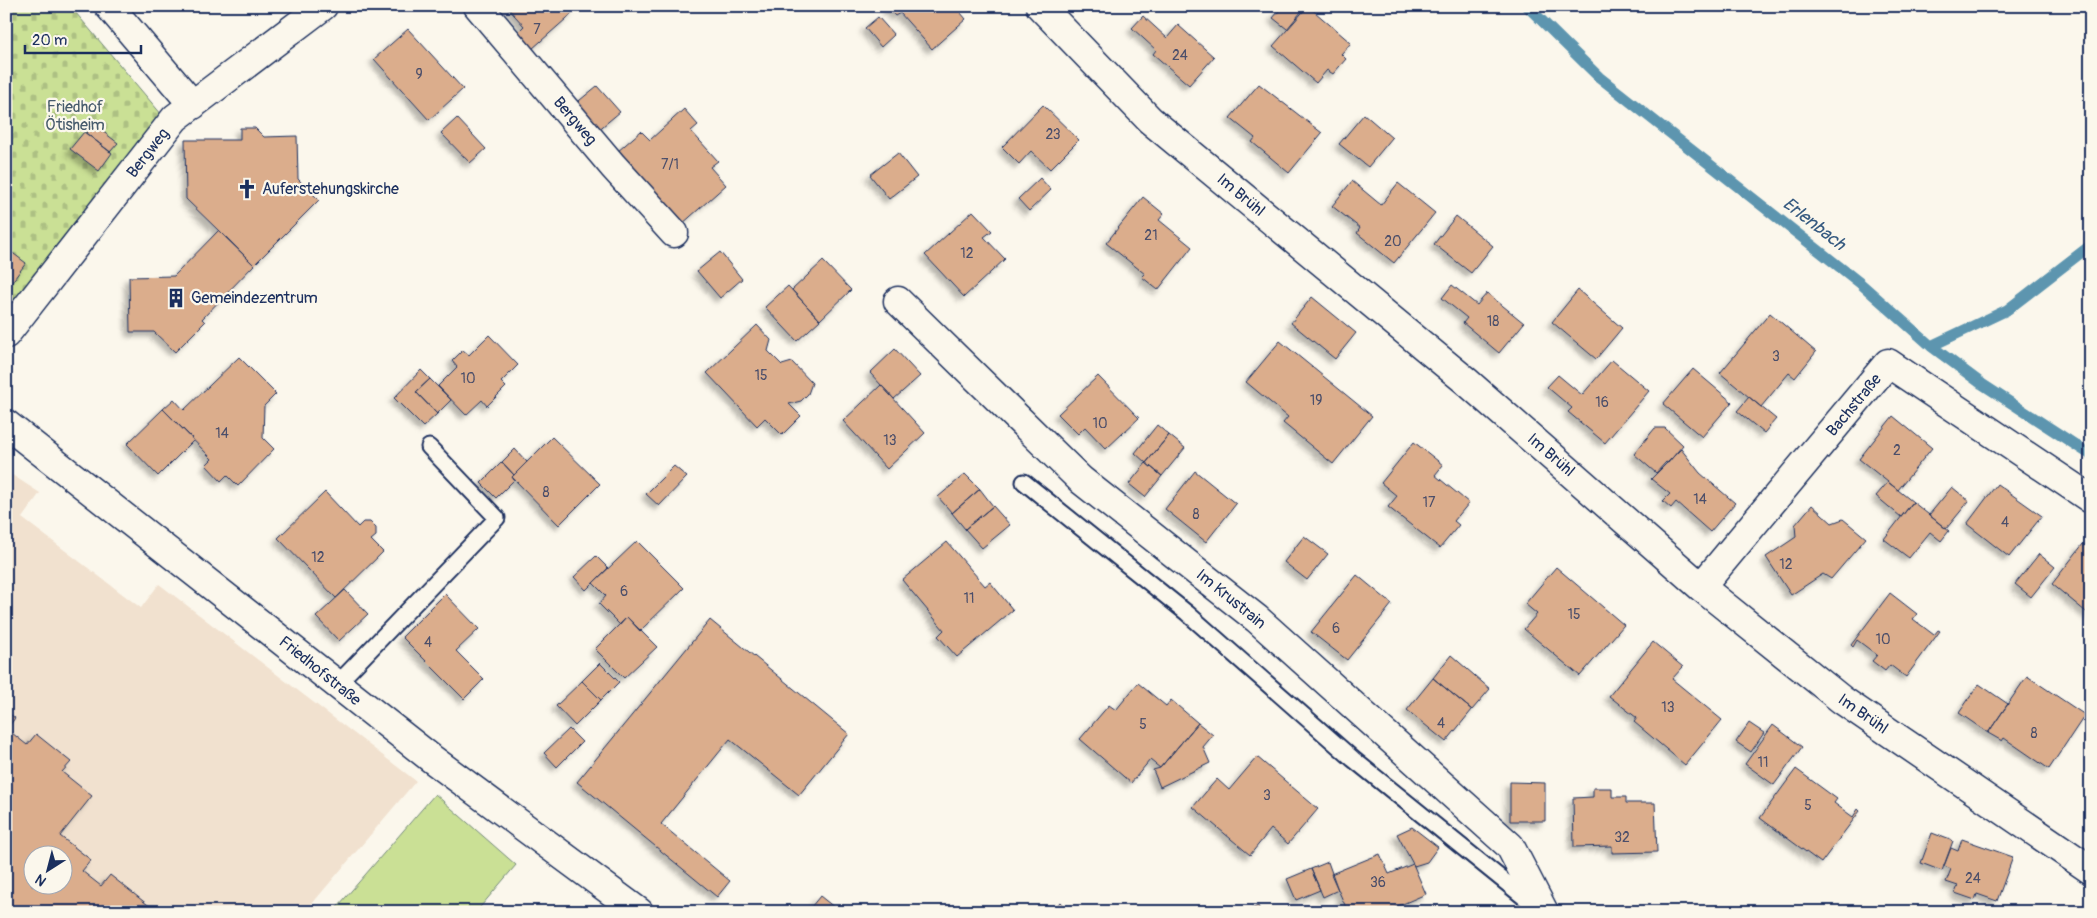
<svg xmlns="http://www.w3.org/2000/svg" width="2097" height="918" font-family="Pangolin,sans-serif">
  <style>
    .built { fill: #f1e1cf; fill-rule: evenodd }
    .cemetery { fill: url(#cemetery-stones); stroke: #72887a }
    .garden { fill: #cae095; stroke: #72887a }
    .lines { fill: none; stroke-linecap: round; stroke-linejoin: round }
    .stream { stroke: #5d95af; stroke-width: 11 }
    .building { fill: #dbad8c; stroke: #1b2f5e; fill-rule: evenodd; filter: url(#shadow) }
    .lane-casing { stroke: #1b2f5e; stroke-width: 19 }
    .street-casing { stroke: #1b2f5e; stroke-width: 31 }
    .lane { stroke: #fbf7ec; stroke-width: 15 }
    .street { stroke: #fbf7ec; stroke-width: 28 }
    .labels { text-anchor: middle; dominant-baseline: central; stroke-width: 4.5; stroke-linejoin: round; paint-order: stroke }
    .number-label { font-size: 14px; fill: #4b4e6a }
    .park-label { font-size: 16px; fill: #475b6c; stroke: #fbf7ec }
    .street-label { font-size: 16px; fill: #1b2f5e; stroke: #fbf7ec }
    .poi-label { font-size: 16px; fill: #1b2f5e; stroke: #fbf7ec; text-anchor: start }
    .water-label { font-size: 18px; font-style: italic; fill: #365a80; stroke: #fbf7ec }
  </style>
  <defs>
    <pattern id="cemetery-stones" width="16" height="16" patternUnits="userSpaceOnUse" patternTransform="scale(1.25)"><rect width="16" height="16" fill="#cae095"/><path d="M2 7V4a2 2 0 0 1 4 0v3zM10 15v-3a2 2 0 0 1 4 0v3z" fill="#adc083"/></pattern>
    <filter id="shadow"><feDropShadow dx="-4.5" dy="4.5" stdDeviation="2.5" flood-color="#0004"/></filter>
  </defs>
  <rect width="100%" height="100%" fill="#fbf7ec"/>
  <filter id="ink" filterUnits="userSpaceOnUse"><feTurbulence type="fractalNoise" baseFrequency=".02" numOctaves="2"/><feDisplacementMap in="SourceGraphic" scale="10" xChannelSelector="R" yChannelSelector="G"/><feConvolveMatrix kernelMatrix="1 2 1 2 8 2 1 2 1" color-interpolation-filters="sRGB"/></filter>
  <g filter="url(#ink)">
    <path class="built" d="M6,471L40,493L22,518L141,608L159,584L416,781L305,912H6ZM32,856H62V886H32Z"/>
    <path class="cemetery" d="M6,6H70L162,115L6,318Z"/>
    <path class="garden" d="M435,794L516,865L476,912H333Z"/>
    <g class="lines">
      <path class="stream" d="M1527,6L1599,77L1860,283L1931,346L1982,384L2091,455
        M1931,346L2007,310L2091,245"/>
    </g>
    <path class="building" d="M506,6H571L575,11L532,49L517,33L524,26Z
      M886,6H955L966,19L932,49L900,13L895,16Z
      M1283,6H1306L1287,29L1273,18Z
      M1308,6L1351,43L1341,54L1346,59L1333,74L1327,70L1316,83L1273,46Z
      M1143,16L1167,38L1178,25L1214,57L1189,85L1153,54L1156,50L1132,28Z
      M878,17L894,35L881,47L865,28Z
      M408,29L463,89L429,120L374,59Z
      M1259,84L1322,133L1289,173L1252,142L1255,138L1230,118Z
      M597,86L620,112L597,131L574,105Z
      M1043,105L1079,140L1050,169L1031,151L1019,164L1002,147Z
      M684,109L698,125L691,131L718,161L710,167L726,185L681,225L617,152L641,131L650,140Z
      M1364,114L1392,138L1368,167L1339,144Z
      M457,118L486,149L470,163L441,133Z
      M93,124L118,143L110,152L86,133Z
      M240,128H255L264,137L297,136L298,179L319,200L254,265L186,199L185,140H240Z
      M84,132L112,153L99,171L70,149Z
      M898,153L917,177L889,199L870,175Z
      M1040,178L1051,190L1029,211L1018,199Z
      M1352,181L1381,205L1398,183L1435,213L1394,263L1357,233L1360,228L1332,206Z
      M1143,197L1164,214L1159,220L1192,247L1158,290L1142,277L1145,274L1106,243Z
      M973,211L992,231L984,237L1005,259L964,297L925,255Z
      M1456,216L1493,246L1471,273L1434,244Z
      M219,230L254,265L202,319L205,322L175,352L154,332H130L129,277L174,276Z
      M6,248L26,263L6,290Z
      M720,252L742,279L720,298L697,271Z
      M823,261L851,290L820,320L792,290Z
      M1452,285L1477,305L1487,293L1524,323L1499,353L1463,323L1467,318L1442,298Z
      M788,286L820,320L797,341L765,307Z
      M1578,290L1622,328L1596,359L1552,322Z
      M1312,297L1356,333L1335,359L1291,323Z
      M1770,313L1816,352L1795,378L1789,373L1761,407L1720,373Z
      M757,325L771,340L768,351L782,365L792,362L812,383L808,394L801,401L789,404L801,416L782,435L765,418L757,426L707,373Z
      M489,335L518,365L501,382L506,387L487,406L482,400L466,415L438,386L457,367L452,361L463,350L469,355Z
      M1280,341L1372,416L1333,464L1283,423L1288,417L1246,382Z
      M895,349L920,376L894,399L870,373Z
      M239,357L276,394L264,406L263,438L274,449L238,486L227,475L221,481L206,465L212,459L163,409L174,399L184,410Z
      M1612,360L1649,391L1605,443L1568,412L1572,408L1547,387L1558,375L1582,395Z
      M1693,369L1732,402L1702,437L1663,404Z
      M421,370L430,379L416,392L437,414L423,427L394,398Z
      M1098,376L1139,418L1106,449L1085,427L1078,434L1058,414Z
      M430,379L451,400L437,414L416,392Z
      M881,385L925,433L887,469L843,421Z
      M1749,397L1776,419L1764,433L1737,411Z
      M163,409L194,440L158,476L127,444Z
      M1893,416L1932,448L1898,490L1859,459Z
      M1157,425L1169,435L1146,463L1135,453Z
      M1655,428H1665L1683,445L1668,463L1666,462L1656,473L1634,454Z
      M1169,435L1185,448L1162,476L1146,463Z
      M552,437L600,484L559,525L512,477Z
      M1414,442L1443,465L1435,475L1469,503L1454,521L1459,525L1440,548L1388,507L1397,496L1381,483Z
      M515,449L527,462L514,475L502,462Z
      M1681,449L1700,473L1735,503L1710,532L1676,502L1671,508L1663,501L1670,494L1651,479Z
      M502,462L514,475L512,477L514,480L496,498L481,483Z
      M1146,463L1162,476L1145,497L1129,484Z
      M674,466L687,477L659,506L646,494Z
      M1195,471L1236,504L1206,542L1165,509Z
      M965,474L980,489L952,513L938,497Z
      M1888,482L1913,502L1901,517L1876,496Z
      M1997,484L2042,516L2009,557L1967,524Z
      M1952,487L1969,501L1946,529L1929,515Z
      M980,489L993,506L965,529L952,513Z
      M325,492L358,527L363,522H370L376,528V536L371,540L383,552L336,598L278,538Z
      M1913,502L1949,531L1941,541L1930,532L1909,558L1884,539Z
      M1812,505L1832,523L1843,519L1866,538L1831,579L1823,574L1791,595L1766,557L1796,537L1795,525Z
      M993,506L1010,525L982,548L965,529Z
      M1304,536L1328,554L1307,580L1284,562Z
      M637,541L684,588L640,631L627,617L620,625L599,604L606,596L593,583Z
      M947,542L985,586L990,582L1013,610L957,657L938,636L944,630L902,580Z
      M2083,544L2091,550V616L2052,584Z
      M2039,554L2055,567L2031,597L2015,584Z
      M596,556L608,568L586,590L574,577Z
      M1556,567L1624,625L1580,676L1524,629L1537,614L1525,604Z
      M1357,575L1392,604L1347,660L1311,632Z
      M345,590L368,614L339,641L316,617Z
      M1890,593L1917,614L1913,619L1934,635L1938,630L1940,631L1906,677L1890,665L1885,671L1872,661L1877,655L1857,640L1853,647L1851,645Z
      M445,594L479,629L456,651L484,679L464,699L402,637Z
      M627,617L657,647L624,678L595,649Z
      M710,620L849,734L799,795L730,739L661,824L730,881L717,897L577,782Z
      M1653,642L1683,667L1672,679L1722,720L1685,765L1634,722L1637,718L1609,696Z
      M1451,655L1490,689L1472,710L1433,678Z
      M600,663L619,682L601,700L582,681Z
      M2027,676L2085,715L2049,769L2004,738L2002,741L1988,733Z
      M1433,678L1472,710L1446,742L1407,710Z
      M582,681L601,700L575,726L556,706Z
      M1138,683L1166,706L1171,700L1198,723L1160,768L1150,760L1131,783L1080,739L1109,705L1116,710Z
      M1979,684L2008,704L1988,733L1959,713Z
      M6,711L15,718L7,729L27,745L36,734L71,762L62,772L92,796L60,836L91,860L82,871L101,886L110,875L157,912H6ZM32,856H62V886H32Z
      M1198,723L1213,735L1203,747L1210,763L1160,787L1153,770L1160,768Z
      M1749,723L1764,733L1751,752L1736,742Z
      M1773,725L1802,747L1774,785L1745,764Z
      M569,729L582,742L557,767L544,753Z
      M1257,757L1318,809L1288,844L1271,829L1250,855L1193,807L1217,779L1229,790Z
      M1796,769L1837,799L1834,803L1853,817L1858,809L1860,811L1821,863L1760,818Z
      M1510,782L1545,783V821H1510Z
      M1593,788H1612V797H1626V803H1655L1657,852L1612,853V846L1574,847L1573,798L1593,797Z
      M1412,827L1438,847L1427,862L1414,866L1397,834Z
      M1932,833L1953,841L1942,871L1921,863Z
      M1962,839L2013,857L1997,901L1977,894L1975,900L1955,893L1958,886L1946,882L1951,869L1944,866L1951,848L1958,851Z
      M1380,854L1389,874L1413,864L1426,894L1384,912H1348L1331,874Z
      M1328,862L1338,890L1323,897L1311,869Z
      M1311,869L1320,890L1296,900L1287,879Z
      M820,896L840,912H807Z
      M1060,902L1072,912H1052Z
      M1258,906L1261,912H1245Z"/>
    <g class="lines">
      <defs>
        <path id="lane" d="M1024,482L1187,613L1353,759L1535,906
          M337,684L497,518L429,447"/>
        <path id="street" d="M109,6L193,105
          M478,6L613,166L674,233
          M1040,6L1150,120L1466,381L1701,587L1842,700L2091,870
          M898,301L1081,480L1257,619L1510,846L1544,912
          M6,334L175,118L323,6
          M6,424L432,759L639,912
          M1701,587L1888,363L2091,499"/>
      </defs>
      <use href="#lane" class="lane-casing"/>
      <use href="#street" class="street-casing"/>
      <use href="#lane" class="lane"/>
      <use href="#street" class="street"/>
    </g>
  </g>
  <defs>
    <symbol id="church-bare" viewBox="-9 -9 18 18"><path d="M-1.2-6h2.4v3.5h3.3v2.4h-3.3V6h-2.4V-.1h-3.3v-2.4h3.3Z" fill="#1b2f5e" stroke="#fbf7ec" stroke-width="2.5" paint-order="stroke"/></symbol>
    <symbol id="building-bare" viewBox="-9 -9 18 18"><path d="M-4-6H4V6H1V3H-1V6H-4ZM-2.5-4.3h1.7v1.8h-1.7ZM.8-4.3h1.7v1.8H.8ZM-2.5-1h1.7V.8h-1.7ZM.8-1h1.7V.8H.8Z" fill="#1b2f5e" stroke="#fbf7ec" stroke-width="2.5" paint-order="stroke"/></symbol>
  </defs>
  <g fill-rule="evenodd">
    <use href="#church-bare" x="233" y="175" width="28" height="28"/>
    <use href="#building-bare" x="162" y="284" width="28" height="28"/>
  </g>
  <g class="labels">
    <g class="number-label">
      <text x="537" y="29">7</text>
      <text x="1180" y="55">24</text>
      <text x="419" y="74">9</text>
      <text x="1053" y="134">23</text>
      <text x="670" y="164">7/1</text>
      <text x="1151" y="235">21</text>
      <text x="1393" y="241">20</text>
      <text x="967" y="253">12</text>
      <text x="1493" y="321">18</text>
      <text x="1776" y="356">3</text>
      <text x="761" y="375">15</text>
      <text x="468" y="378">10</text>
      <text x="1316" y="400">19</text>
      <text x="1602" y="402">16</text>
      <text x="1100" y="423">10</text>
      <text x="222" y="433">14</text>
      <text x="890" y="440">13</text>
      <text x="1897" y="450">2</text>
      <text x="546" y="492">8</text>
      <text x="1700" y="499">14</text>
      <text x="1429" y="502">17</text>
      <text x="1196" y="514">8</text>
      <text x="2005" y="522">4</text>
      <text x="318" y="557">12</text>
      <text x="1786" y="564">12</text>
      <text x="624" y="591">6</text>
      <text x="969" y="598">11</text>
      <text x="1574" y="614">15</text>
      <text x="1336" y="628">6</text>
      <text x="1883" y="639">10</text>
      <text x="428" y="642">4</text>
      <text x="1668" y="707">13</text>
      <text x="1441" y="723">4</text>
      <text x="1143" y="724">5</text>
      <text x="2034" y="733">8</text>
      <text x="1763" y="762">11</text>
      <text x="1267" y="795">3</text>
      <text x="1808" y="805">5</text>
      <text x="1622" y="837">32</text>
      <text x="1973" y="878">24</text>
      <text x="1378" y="882">36</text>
    </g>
    <g class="park-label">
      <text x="75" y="107">Friedhof<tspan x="75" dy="18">Ötisheim</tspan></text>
    </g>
    <g class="street-label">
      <text transform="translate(575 121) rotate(50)">Bergweg</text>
      <text transform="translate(148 153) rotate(-52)">Bergweg</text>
      <text transform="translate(1241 195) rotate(40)">Im Brühl</text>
      <text transform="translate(1854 405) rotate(-50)">Bachstraße</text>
      <text transform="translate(1551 455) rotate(41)">Im Brühl</text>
      <text transform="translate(1231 599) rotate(39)">Im Krustrain</text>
      <text transform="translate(320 671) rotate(39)">Friedhofstraße</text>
      <text transform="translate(1863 714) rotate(35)">Im Brühl</text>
    </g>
    <g class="poi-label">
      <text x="262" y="189">Auferstehungskirche</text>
      <text x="191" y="298">Gemeindezentrum</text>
    </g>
    <g class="water-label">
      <text transform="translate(1814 224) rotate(38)">Erlenbach</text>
    </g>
  </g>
  <rect width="2097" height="918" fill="none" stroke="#fbf7ec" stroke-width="25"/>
  <rect x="12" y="12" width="2072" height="893" fill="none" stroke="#1b2f5e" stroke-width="2" filter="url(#ink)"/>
  <g transform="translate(48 870) rotate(216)"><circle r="24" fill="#fbf7ec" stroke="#a1a7b3"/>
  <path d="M0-4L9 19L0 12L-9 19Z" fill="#1b2f5e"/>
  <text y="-8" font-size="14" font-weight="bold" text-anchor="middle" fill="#1b2f5e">N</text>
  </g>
  <path d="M25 45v8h116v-8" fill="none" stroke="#1b2f5e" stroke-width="2.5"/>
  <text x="32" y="45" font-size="15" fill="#1b2f5e" stroke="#fbf7ec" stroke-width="4" paint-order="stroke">20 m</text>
</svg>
